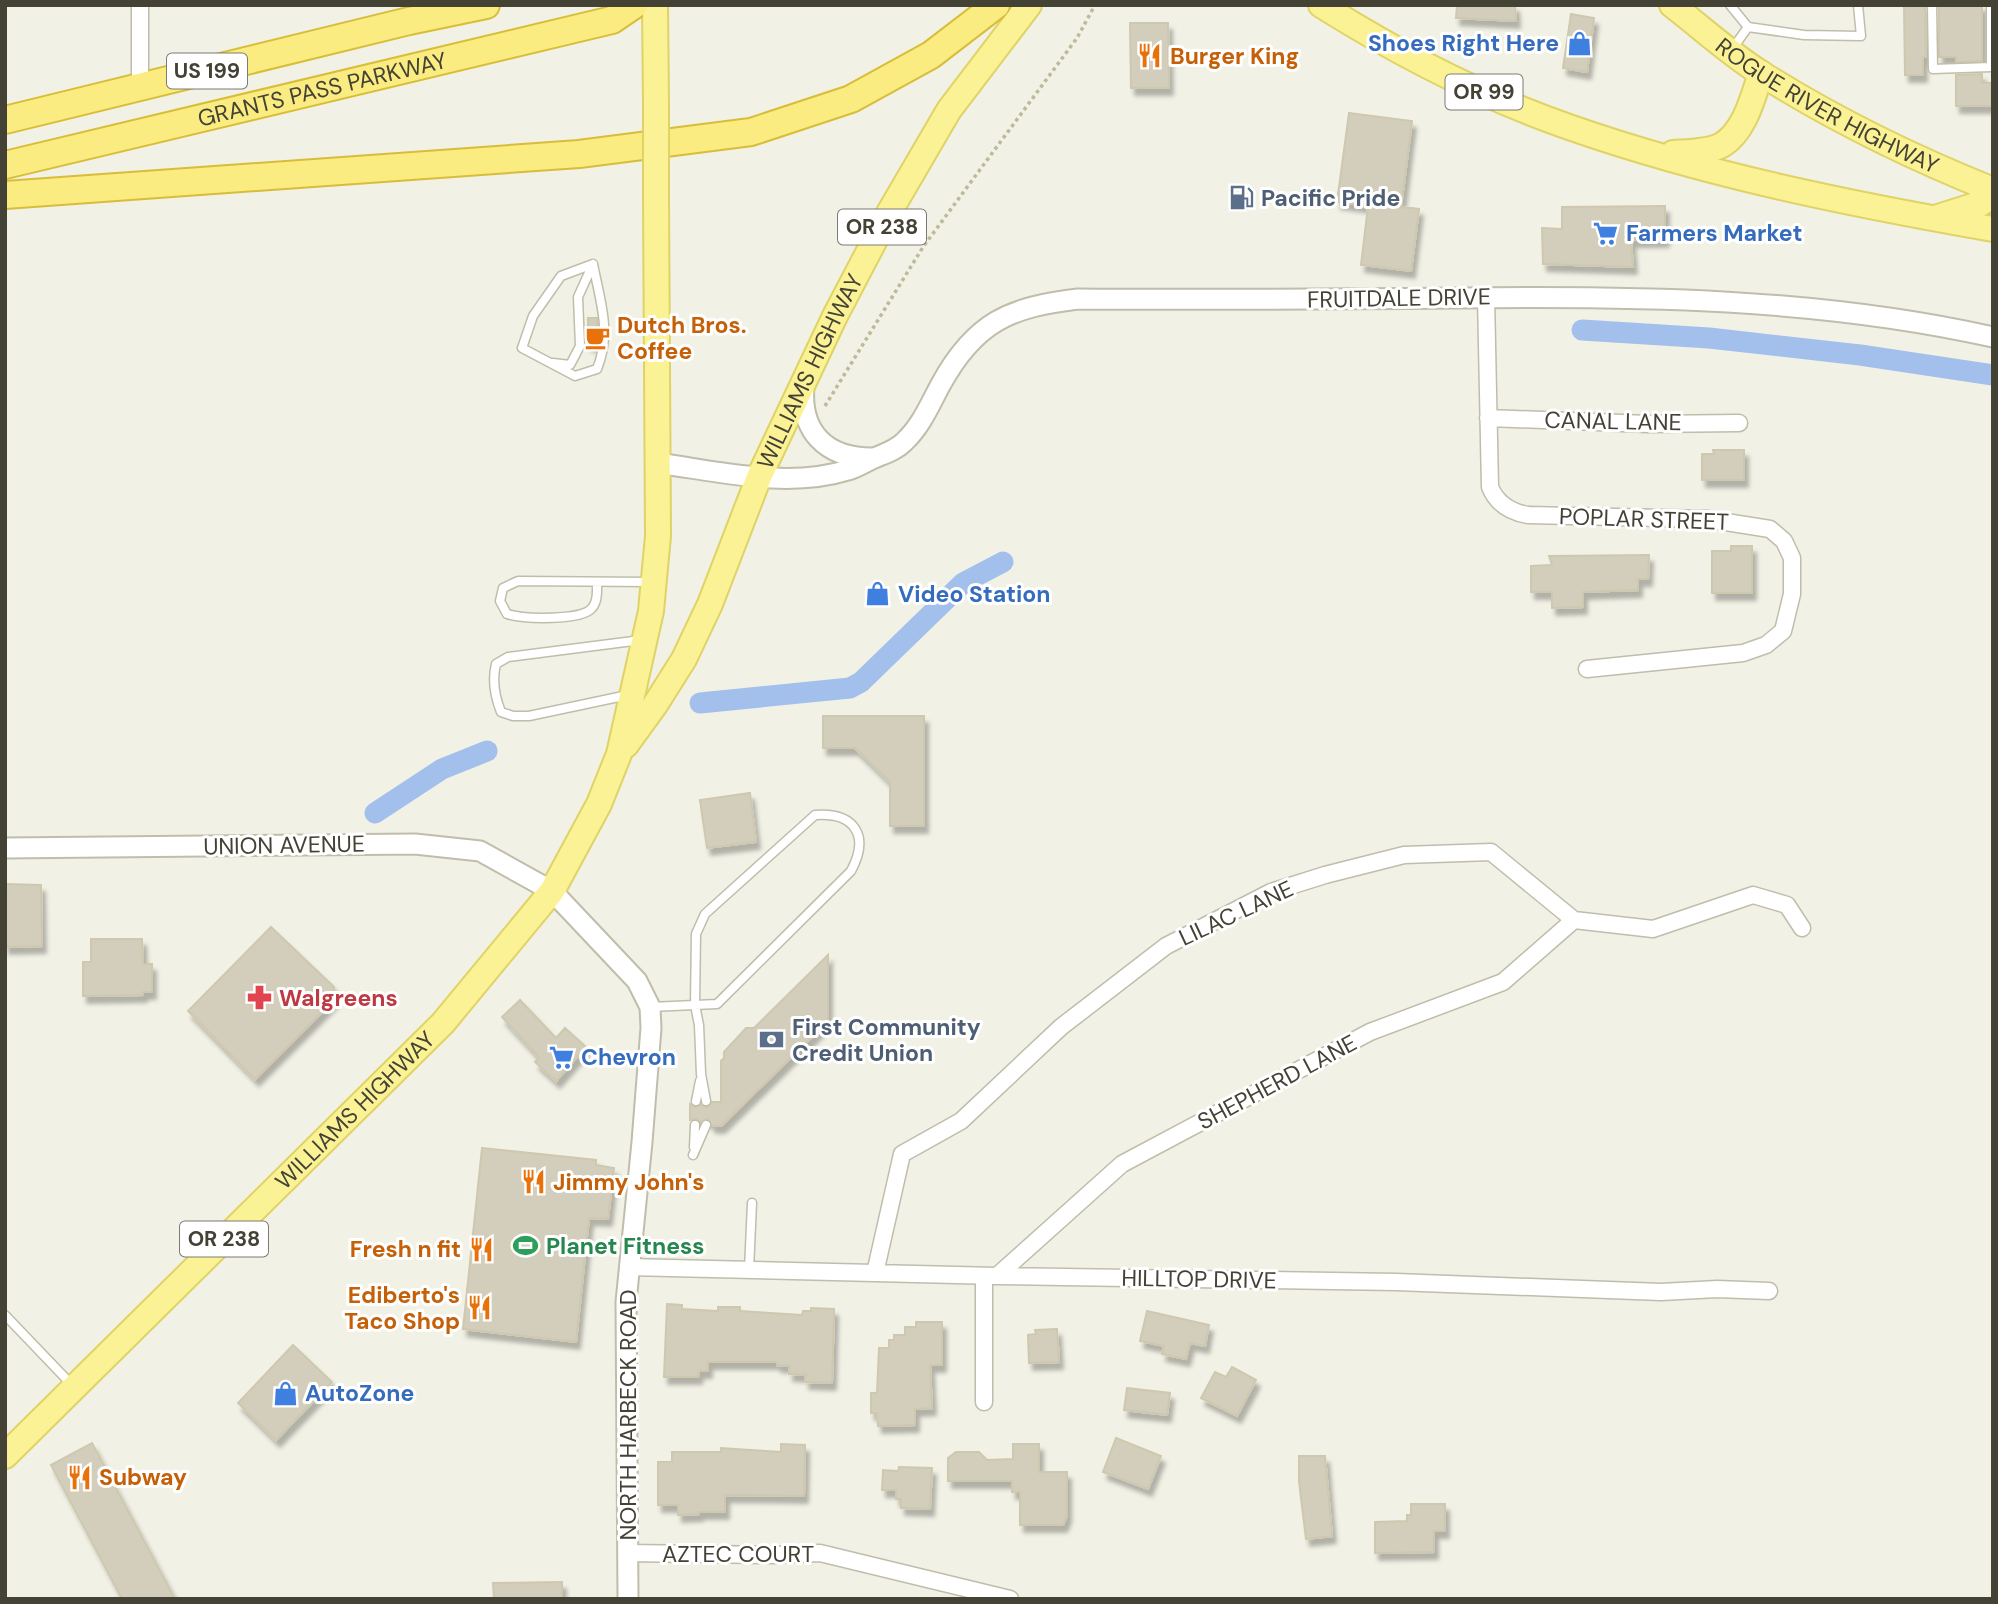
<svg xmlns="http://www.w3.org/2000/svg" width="1998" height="1604" font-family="'DM Sans',sans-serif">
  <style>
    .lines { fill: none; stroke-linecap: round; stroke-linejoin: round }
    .canal { stroke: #a3c0ed; stroke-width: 21 }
    .building { fill: #d3cebb; stroke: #cec8af; stroke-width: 2; filter: url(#shadow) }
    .service-casing { stroke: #c0bdab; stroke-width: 11 }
    .minor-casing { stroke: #c0bdab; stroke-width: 19 }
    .tertiary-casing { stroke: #c0bdab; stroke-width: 23 }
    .primary-casing { stroke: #dfd366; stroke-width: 28 }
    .trunk-casing { stroke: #d8bd39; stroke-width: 30 }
    .path { stroke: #beb99a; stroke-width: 3.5; stroke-dasharray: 3.5 3.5; stroke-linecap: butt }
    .service { stroke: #fff; stroke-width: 8 }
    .minor { stroke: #fff; stroke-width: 16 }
    .tertiary { stroke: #fff; stroke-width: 19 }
    .primary { stroke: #fbf296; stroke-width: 24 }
    .trunk { stroke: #faec80; stroke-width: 26 }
    .primary-bridge-casing { stroke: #dfd366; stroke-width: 28; stroke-linecap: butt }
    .primary-bridge { stroke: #fbf296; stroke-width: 24 }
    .labels { text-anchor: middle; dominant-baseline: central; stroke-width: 6; stroke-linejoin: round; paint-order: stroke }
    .shield { fill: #fff; stroke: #7c7a72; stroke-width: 2 }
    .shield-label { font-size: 21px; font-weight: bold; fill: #444135 }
    .shop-label { font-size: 23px; font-weight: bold; fill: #366cbe; stroke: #fff; text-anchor: start }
    .food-label { font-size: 23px; font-weight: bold; fill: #c56008; stroke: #fff; text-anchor: start }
    .street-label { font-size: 23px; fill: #444135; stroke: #fff }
    .service-label { font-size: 23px; font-weight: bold; fill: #4e5e75; stroke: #fff; text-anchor: start }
    .health-label { font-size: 23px; font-weight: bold; fill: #be3a42; stroke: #fff; text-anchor: start }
    .leisure-label { font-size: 23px; font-weight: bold; fill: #27864d; stroke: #fff; text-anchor: start }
  </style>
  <defs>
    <filter id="shadow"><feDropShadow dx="4" dy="7" stdDeviation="2" flood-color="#0004"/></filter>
  </defs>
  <rect width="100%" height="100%" fill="#f2f1e5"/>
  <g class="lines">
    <path class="canal" d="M1582,330L1709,338L1860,355L1993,375
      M700,703L850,688L861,682L963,583L1003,562
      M375,813L442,769L487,751"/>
  </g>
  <path class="building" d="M1457,5H1515L1516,21L1456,18Z
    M1904,5H1925L1926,57H1923V75H1905Z
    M1939,5H1982V61L1956,62V57H1939Z
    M1571,14L1594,18L1587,72L1563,68Z
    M1130,23H1168L1169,88H1131Z
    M1982,74V83H1993V106H1956V75Z
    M1349,113L1412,121L1401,207L1419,209L1411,271L1361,265L1368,206L1337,202Z
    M1665,206V240H1631L1633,267L1543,264L1542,228L1562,229V207Z
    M588,318H597V345L588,344Z
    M1713,450H1744V480H1702V454H1714Z
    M1731,546H1752V593H1712V551H1731Z
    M1649,555L1648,579H1638V590L1583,592V607L1552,608V592H1531V566L1552,565L1549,556Z
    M823,716H924V826H890V782L855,748H823Z
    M750,793L756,842L707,848L700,800Z
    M5,884L41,885L42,946L5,947Z
    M271,927L334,987L333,1001L255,1079L188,1011Z
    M91,939H142L143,964H152V992H143V995L83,996V962H91Z
    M828,955V1021L721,1126H712L708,1119L701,1122L696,1119L690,1120V1104L695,1107L701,1105L707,1107L712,1102H721V1061L724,1058V1052L746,1028H754Z
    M520,1000L556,1038L565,1028L586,1047L556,1081L535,1062L539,1057L502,1017Z
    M482,1148L596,1160V1165L614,1168L608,1219L589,1218L576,1342L463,1329Z
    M667,1304L682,1305V1309L718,1311V1307H740V1311L802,1315L803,1311H811V1308L834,1309L832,1383L805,1382L806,1375L789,1374L790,1366L777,1365V1362H708V1371H699L698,1377H664Z
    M1147,1311L1209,1325L1205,1346L1190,1343L1186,1359L1162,1354L1164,1346L1140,1341Z
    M916,1322H942V1365H930L932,1408L915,1409V1425L878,1426L877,1413H871V1393H877L879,1348H889V1340H894V1335H905V1327H916Z
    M1057,1329L1059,1362L1029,1363L1028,1335L1036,1334L1035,1330Z
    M293,1345L332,1382L276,1440L238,1403Z
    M1232,1367L1256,1380L1237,1416L1201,1398L1215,1372L1226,1377Z
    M1127,1388L1170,1393L1167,1415L1124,1410Z
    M1116,1438L1161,1456L1148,1489L1103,1472Z
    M92,1443L175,1599H122L51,1465Z
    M781,1444L805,1445L804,1496L725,1495V1512H699V1514L678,1515V1505H658V1462H672V1452H721V1448L781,1452Z
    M1013,1444H1039V1472H1067V1516L1063,1525H1020V1492H1012V1481H948V1458L956,1452H979L987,1460L1013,1459Z
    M1299,1456H1325L1332,1536L1306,1539L1299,1481Z
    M899,1467L932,1468L930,1509L901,1508V1499H896V1490H882L883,1470L898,1471Z
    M1411,1504H1445V1531H1434V1552L1375,1553V1522L1407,1521V1515H1411Z
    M562,1582V1599H494L493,1583Z"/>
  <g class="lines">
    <defs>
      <path id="service" d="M1730,5L1748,27L1804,35L1861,36L1858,5
        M1932,5L1933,69L1991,67V5
        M1733,48L1748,27
        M593,264C600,301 612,332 597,369L575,376L522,348L533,316L561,276Z
        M553,363L570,365L580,346L578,297L593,264
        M597,582C597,591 598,601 592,608C582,621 523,619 507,614L500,601L503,588L518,581L651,582
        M628,695L529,716H513L501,712C495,697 492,680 496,664L508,657L641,640
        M650,1007L717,1004L851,871C870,836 855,812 815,815L705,914L696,934L695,1005L699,1025L701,1074L706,1101
        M696,1101L700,1081
        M694,1147L695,1125
        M693,1155L706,1125
        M749,1270L752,1203
        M5,1315L72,1385"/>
      <path id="minor" d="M140,5V87
        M1486,297L1490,487C1497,504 1510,512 1528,515L1707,519L1770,529L1784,541L1792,558V594L1783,631L1766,645L1743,653L1587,669
        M1488,418L1648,424L1739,423
        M628,1267L997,1276L1396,1282L1661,1292L1717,1289L1769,1291
        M875,1273L902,1154L961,1121L1061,1027L1166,946L1271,892L1325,875L1404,855L1491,852L1574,920L1653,929L1753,895L1787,905L1802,928
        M997,1276L1122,1164L1370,1032L1503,982L1574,920
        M984,1402V1276
        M628,1553L773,1555L820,1553L1010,1599"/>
      <path id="tertiary" d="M804,386C800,432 826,458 872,458
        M657,463C718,471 787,489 848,470C856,468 864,463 872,459C883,454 895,451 904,442C922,425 930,404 941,384C975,322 1010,307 1078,299C1206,300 1333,299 1460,298C1638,296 1818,298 1993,337
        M5,848L415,844L480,851L552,891L637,981L650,1007L651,1028L642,1142L626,1302L628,1599"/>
      <g id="primary">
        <path d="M655,5L656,104"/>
        <path d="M1321,5C1399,54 1483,97 1569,127C1706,175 1850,204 1993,229"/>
        <path id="s1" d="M1672,5C1702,28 1730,54 1762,74C1835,120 1913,158 1993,190"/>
        <path d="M1673,153C1687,152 1709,152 1722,145C1745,131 1753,97 1761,73"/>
        <path d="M1938,217L1982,203L1990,189"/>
        <path id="s2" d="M626,745L655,705L684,659L710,604L759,477L835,316L890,211L949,110L1029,5"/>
        <path id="s3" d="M5,1456L443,1023L552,891L599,804L619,754L651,611L658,536L656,196"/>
      </g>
      <g id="trunk">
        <path d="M5,120L409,21L486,5"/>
        <path id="s4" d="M5,165L612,20L634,5"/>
        <path d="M5,195L579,154L751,132L851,99L931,55L996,5"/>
      </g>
    </defs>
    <use href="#service" class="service-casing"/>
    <use href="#minor" class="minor-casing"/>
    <use href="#tertiary" class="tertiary-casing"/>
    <use href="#primary" class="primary-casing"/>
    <use href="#trunk" class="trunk-casing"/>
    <path class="path" d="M825,406L923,247L1077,38L1095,5"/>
    <use href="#service" class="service"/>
    <use href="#minor" class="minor"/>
    <use href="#tertiary" class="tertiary"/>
    <use href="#primary" class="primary"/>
    <use href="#trunk" class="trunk"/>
    <defs>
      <path id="primary-bridge" d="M656,104V196"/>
    </defs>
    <use href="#primary-bridge" class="primary-bridge-casing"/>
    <use href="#primary-bridge" class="primary-bridge"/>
  </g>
  <defs>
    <symbol id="shop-bare" viewBox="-9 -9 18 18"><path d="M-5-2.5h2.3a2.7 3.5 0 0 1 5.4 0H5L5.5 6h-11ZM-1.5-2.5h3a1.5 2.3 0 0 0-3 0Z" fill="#3f7fe0" stroke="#fff" stroke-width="2.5" paint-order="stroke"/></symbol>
    <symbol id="restaurant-bare" viewBox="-9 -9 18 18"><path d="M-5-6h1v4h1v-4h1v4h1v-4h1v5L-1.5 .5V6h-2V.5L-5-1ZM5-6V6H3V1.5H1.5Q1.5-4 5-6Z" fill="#e8710a" stroke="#fff" stroke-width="2.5" paint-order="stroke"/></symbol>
    <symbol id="fuel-bare" viewBox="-9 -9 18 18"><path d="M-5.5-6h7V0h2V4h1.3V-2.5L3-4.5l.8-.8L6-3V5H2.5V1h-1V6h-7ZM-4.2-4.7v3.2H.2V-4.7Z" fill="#5c6f8a" stroke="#fff" stroke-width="2.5" paint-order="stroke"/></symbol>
    <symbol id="supermarket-bare" viewBox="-9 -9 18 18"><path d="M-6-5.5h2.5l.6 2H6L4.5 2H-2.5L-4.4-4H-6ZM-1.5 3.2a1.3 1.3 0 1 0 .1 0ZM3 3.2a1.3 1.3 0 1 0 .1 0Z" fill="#3f7fe0" stroke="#fff" stroke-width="2.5" paint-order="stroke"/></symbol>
    <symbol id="cafe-bare" viewBox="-9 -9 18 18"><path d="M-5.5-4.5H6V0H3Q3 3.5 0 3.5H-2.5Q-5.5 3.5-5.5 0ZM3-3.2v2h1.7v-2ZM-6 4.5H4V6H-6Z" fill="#e8710a" stroke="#fff" stroke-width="2.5" paint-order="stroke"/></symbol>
    <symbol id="pharmacy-bare" viewBox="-9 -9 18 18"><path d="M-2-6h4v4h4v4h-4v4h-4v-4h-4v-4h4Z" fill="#e0444e" stroke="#fff" stroke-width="2.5" paint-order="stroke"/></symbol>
    <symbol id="bank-bare" viewBox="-9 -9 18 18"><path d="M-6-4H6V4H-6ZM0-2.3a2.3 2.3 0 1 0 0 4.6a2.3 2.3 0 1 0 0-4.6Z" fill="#5c6f8a" stroke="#fff" stroke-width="2.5" paint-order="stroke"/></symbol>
    <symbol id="stadium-bare" viewBox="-9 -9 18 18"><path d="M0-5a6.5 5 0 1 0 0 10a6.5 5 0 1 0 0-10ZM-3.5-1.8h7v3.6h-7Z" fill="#2e9e5b" stroke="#fff" stroke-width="2.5" paint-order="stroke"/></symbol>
  </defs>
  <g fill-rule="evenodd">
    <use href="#shop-bare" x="1562" y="26" width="35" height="35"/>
    <use href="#restaurant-bare" x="1132" y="38" width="35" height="35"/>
    <use href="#fuel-bare" x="1224" y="180" width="35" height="35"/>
    <use href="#supermarket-bare" x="1588" y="216" width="35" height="35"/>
    <use href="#cafe-bare" x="580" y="320" width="35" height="35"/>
    <use href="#shop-bare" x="860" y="576" width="35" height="35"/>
    <use href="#pharmacy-bare" x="242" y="980" width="35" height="35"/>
    <use href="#bank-bare" x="754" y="1022" width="35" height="35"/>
    <use href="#supermarket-bare" x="544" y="1040" width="35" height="35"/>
    <use href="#restaurant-bare" x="516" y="1164" width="35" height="35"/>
    <use href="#stadium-bare" x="508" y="1228" width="35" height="35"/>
    <use href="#restaurant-bare" x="464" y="1232" width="35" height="35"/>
    <use href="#restaurant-bare" x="462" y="1290" width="35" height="35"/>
    <use href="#shop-bare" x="268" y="1376" width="35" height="35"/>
    <use href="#restaurant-bare" x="62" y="1460" width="35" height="35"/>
  </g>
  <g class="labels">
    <g class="shield">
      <rect x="167" y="53.5" width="80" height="35" rx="5"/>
      <rect x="1445.5" y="74.5" width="77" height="35" rx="5"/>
      <rect x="838" y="209.5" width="88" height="35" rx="5"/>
      <rect x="180" y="1221.5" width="88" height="35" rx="5"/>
    </g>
    <g class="shield-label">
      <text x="207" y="71">US 199</text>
      <text x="1484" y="92">OR 99</text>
      <text x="882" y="227">OR 238</text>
      <text x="224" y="1239">OR 238</text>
    </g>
    <g class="shop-label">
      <text x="1559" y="43" text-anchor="end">Shoes Right Here</text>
      <text x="1626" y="233">Farmers Market</text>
      <text x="898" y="594">Video Station</text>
      <text x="581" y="1057">Chevron</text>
      <text x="305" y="1393">AutoZone</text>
    </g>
    <g class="food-label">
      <text x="1170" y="56">Burger King</text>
      <text x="617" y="325">Dutch Bros.<tspan x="617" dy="26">Coffee</tspan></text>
      <text x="553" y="1182">Jimmy John's</text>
      <text x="461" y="1249" text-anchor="end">Fresh n fit</text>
      <text x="460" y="1295" text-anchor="end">Ediberto's<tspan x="460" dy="26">Taco Shop</tspan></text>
      <text x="99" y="1477">Subway</text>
    </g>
    <g class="street-label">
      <text stroke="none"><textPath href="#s4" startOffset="326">GRANTS PASS PARKWAY</textPath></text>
      <text stroke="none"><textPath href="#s1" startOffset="186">ROGUE RIVER HIGHWAY</textPath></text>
      <text transform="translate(1399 298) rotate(-1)">FRUITDALE DRIVE</text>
      <text stroke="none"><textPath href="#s2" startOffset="418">WILLIAMS HIGHWAY</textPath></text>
      <text transform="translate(1613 421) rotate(1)">CANAL LANE</text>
      <text transform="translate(1644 519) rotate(2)">POPLAR STREET</text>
      <text transform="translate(284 845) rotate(-1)">UNION AVENUE</text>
      <text transform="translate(1236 913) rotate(-25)">LILAC LANE</text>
      <text transform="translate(1277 1082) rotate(-28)">SHEPHERD LANE</text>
      <text stroke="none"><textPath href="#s3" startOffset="492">WILLIAMS HIGHWAY</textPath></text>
      <text transform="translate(1199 1279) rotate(1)">HILLTOP DRIVE</text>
      <text transform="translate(628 1415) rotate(-90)">NORTH HARBECK ROAD</text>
      <text x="738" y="1554">AZTEC COURT</text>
    </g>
    <g class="service-label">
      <text x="1261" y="198">Pacific Pride</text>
      <text x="792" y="1027">First Community<tspan x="792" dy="26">Credit Union</tspan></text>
    </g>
    <g class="health-label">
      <text x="279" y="998">Walgreens</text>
    </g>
    <g class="leisure-label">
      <text x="546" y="1246">Planet Fitness</text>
    </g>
  </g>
  <rect width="1998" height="1604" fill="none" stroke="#444135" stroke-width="14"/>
</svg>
